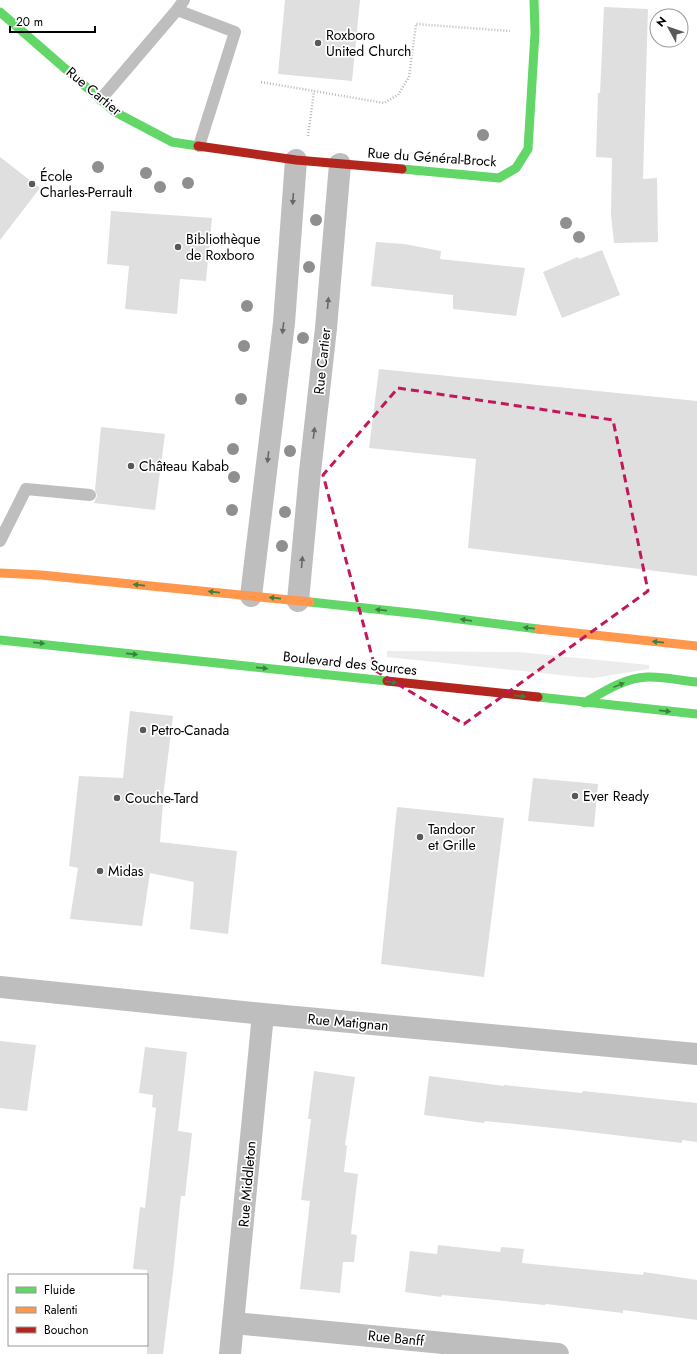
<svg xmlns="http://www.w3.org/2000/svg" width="697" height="1354" font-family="Jost,sans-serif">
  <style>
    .green { fill: #ececec }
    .building { fill: #dfdfdf }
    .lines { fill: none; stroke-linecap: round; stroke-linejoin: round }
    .path { stroke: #b9b9b9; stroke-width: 2.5; stroke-dasharray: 1 2; stroke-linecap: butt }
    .lane { stroke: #bebebe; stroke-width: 12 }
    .street { stroke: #bebebe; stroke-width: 22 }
    .fast { stroke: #63d668; stroke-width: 9 }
    .slow { stroke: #ff974d; stroke-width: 9 }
    .jam { stroke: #b3261e; stroke-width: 9 }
    .tree { fill: #8f8f8f }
    .oneway { fill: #686868 }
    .oneway2 { fill: #3b803e }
    .marked { fill: none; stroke: #c2185b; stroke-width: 3; stroke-dasharray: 8 5; stroke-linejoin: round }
    .poi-dot { fill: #595959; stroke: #fff; stroke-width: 1.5 }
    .labels { text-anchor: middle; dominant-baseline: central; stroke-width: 3.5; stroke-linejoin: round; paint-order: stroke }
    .poi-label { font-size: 14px; fill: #000; stroke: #fff; text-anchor: start }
    .street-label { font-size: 14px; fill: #000; stroke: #fff }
  </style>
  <rect width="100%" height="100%" fill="#fff"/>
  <path class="green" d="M387,651L518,652L649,665V669L594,678L579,677L387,657Z"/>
  <path class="building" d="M285,0H360L352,81L278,74Z
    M604,7L648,9L643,179L657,178L658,242L614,243L611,215L612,158L596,157L598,93H600Z
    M0,157L40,188L0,240Z
    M111,211L212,218L206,281L180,279L177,314L125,309L129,266L107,264Z
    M376,242L404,244L441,251L440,259L525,268L516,316L453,309V295L371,286Z
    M602,250L620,295L562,318L543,272L578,257L579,259Z
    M379,369L697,401V576L468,548L476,459L369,448Z
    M101,427L165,434L155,510L94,503L97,496L95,490Z
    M130,711L173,716L164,789L160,842L237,851L228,934L190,929L194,882L150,873L142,926L70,919L78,868L69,866L79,776L123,778Z
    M533,778L598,784L594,827L528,821Z
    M397,807L504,818L484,977L381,964Z
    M0,1041L36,1045L27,1111L0,1108Z
    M145,1047L187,1052L178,1131L192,1133L185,1196H181L173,1273L163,1354H147V1270L133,1269L140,1207L145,1208L156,1108L152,1107L153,1095L139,1093Z
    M314,1071L355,1077L345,1145L347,1146L344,1172L358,1174L351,1234L357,1235L354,1262H343L340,1293L300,1289L310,1201L301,1200L311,1119H308Z
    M429,1076L504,1086V1085L582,1093L583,1091L697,1103V1142L682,1140V1143L563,1129L485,1121L484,1123L424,1115Z
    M438,1245L500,1252L501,1247L524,1249L522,1263L643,1275L644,1272L697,1280V1320L623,1310V1313L546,1304L545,1305L442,1295L441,1297L405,1292L410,1251L437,1254Z"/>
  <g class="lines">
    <path class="path" d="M261,82L384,103L398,95L409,77L416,24L510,31
      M308,136L314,91"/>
    <path class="lane" d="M177,10L235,32L199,146
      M101,99L177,10L184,0
      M0,541L26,489L90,495"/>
    <path class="street" d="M251,596L284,323L296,160
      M298,601L310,472L326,328L340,164
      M0,987L263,1014L697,1054
      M234,1323L558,1354
      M230,1354L263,1014"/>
    <path class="fast" d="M0,12L115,112L172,142L198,146
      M402,169L499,178L516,168L528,149L535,33L534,0
      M310,602L420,614L538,629
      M0,640L387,681
      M538,697L697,714
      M584,703C603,692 624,678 647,677C664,676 681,681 697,682"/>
    <path class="slow" d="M0,573L41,575L310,602
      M538,629L697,646"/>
    <path class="jam" d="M198,146L296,160L402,169
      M387,681L538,697"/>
  </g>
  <g class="tree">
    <circle cx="483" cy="135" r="6"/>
    <circle cx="98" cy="167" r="6"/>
    <circle cx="146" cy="173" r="6"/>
    <circle cx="188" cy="183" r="6"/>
    <circle cx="160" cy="187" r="6"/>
    <circle cx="316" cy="220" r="6"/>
    <circle cx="566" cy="223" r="6"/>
    <circle cx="579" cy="237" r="6"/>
    <circle cx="309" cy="267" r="6"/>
    <circle cx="247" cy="306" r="6"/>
    <circle cx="303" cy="338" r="6"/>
    <circle cx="244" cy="346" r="6"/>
    <circle cx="241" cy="399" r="6"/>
    <circle cx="233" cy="449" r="6"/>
    <circle cx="290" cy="451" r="6"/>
    <circle cx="234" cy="477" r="6"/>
    <circle cx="232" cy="510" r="6"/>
    <circle cx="285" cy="512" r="6"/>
    <circle cx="282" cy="546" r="6"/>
  </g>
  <defs><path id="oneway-solid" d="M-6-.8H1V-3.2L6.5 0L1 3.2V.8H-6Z"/></defs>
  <g class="oneway">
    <use href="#oneway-solid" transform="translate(293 199) rotate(94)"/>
    <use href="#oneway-solid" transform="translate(328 303) rotate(-85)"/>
    <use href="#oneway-solid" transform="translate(283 328) rotate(97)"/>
    <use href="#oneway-solid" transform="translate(314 433) rotate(-83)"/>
    <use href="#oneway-solid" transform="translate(268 457) rotate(97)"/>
    <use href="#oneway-solid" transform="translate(302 562) rotate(-85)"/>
  </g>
  <g class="oneway2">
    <use href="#oneway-solid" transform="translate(139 585) rotate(-174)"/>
    <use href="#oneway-solid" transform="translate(214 592) rotate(-174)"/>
    <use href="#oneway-solid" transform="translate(275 598) rotate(-174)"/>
    <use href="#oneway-solid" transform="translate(381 610) rotate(-174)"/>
    <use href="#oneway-solid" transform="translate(466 620) rotate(-172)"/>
    <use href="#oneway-solid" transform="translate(529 628) rotate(-174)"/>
    <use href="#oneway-solid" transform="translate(658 642) rotate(-174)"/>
    <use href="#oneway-solid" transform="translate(39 643) rotate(6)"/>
    <use href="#oneway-solid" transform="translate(132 654) rotate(6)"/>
    <use href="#oneway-solid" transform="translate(262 668) rotate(6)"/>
    <use href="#oneway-solid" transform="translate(391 682) rotate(6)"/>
    <use href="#oneway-solid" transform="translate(619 685) rotate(-22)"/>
    <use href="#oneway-solid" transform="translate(520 696) rotate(6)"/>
    <use href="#oneway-solid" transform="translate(665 711) rotate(6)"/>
  </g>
  <path class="marked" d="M398,388L613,420L648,591L464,724L376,671L323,475Z"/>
  <g class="poi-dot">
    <circle cx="318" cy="43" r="4"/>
    <circle cx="32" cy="184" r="4"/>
    <circle cx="178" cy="247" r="4"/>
    <circle cx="131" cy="466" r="4"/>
    <circle cx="143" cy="730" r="4"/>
    <circle cx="575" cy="796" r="4"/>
    <circle cx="117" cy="798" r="4"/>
    <circle cx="420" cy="837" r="4"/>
    <circle cx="100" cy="871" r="4"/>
  </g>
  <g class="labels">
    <g class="poi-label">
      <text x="326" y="35">Roxboro<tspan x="326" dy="16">United Church</tspan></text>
      <text x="40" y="176">École<tspan x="40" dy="16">Charles-Perrault</tspan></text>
      <text x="186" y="239">Bibliothèque<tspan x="186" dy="16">de Roxboro</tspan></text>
      <text x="139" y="466">Château Kabab</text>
      <text x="151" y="730">Petro-Canada</text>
      <text x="583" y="796">Ever Ready</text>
      <text x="125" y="798">Couche-Tard</text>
      <text x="428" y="829">Tandoor<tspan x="428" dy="16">et Grille</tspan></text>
      <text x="108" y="871">Midas</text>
    </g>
    <g class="street-label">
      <text transform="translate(94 91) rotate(40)">Rue Cartier</text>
      <text transform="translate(432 157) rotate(4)">Rue du Général-Brock</text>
      <text transform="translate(322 361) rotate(-84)">Rue Cartier</text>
      <text transform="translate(350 663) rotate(6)">Boulevard des Sources</text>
      <text transform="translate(348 1022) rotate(5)">Rue Matignan</text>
      <text transform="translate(247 1184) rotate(-85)">Rue Middleton</text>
      <text transform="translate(396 1338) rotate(6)">Rue Banff</text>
    </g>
  </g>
  <rect x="8" y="1274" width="140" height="72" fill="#ffffff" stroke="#999999"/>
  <rect x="16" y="1287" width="20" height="6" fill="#63d668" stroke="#999999"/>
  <text x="44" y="1294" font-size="12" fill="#000000">Fluide</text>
  <rect x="16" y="1307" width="20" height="6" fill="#ff974d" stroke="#999999"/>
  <text x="44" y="1314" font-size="12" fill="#000000">Ralenti</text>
  <rect x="16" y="1327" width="20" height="6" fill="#b3261e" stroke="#999999"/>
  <text x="44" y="1334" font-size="12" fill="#000000">Bouchon</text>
  <g transform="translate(669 28) rotate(310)"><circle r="19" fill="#ffffff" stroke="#999999"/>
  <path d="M0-3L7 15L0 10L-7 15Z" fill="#595959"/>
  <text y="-6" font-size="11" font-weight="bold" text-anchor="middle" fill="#000000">N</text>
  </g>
  <path d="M10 26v6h85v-6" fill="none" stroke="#000000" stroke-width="2"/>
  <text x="16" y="26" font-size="12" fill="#000000" stroke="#ffffff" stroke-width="3" paint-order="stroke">20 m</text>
</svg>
